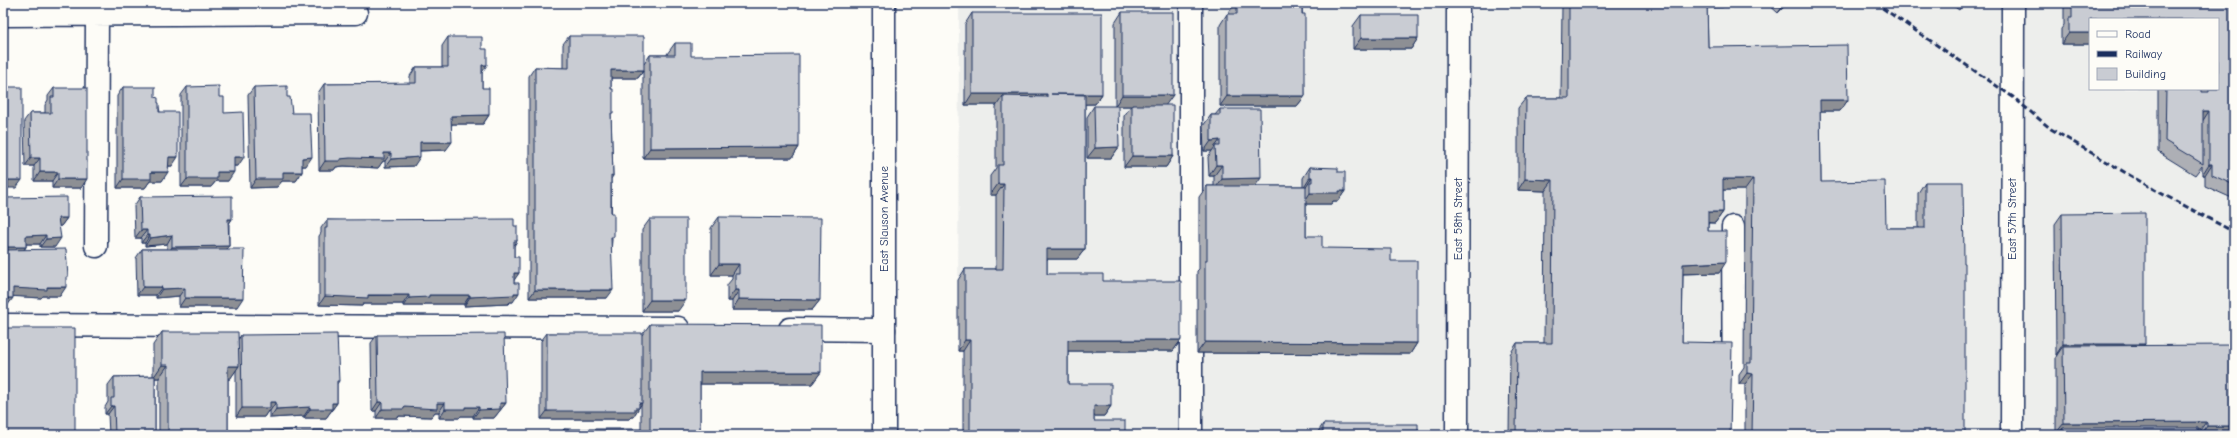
<svg xmlns="http://www.w3.org/2000/svg" width="2237" height="438" font-family="'Comic Neue',sans-serif">
  <style>
    .built { fill: #edeeec; fill-rule: evenodd }
    .lines { fill: none; stroke-linecap: round; stroke-linejoin: round }
    .minor-casing { stroke: #1b2f5e; stroke-width: 25 }
    .major-casing { stroke: #1b2f5e; stroke-width: 25 }
    .minor { stroke: #fdfcf7; stroke-width: 22 }
    .major { stroke: #fdfcf7; stroke-width: 22 }
    .rail { stroke: #1b2f5e; stroke-width: 3; stroke-dasharray: 6 3; stroke-linecap: butt }
    .wall { fill: #adafb5; stroke: #1b2f5e }
    .shaded-wall { fill: #8d8f94; stroke: #1b2f5e }
    .building { fill: #c9ccd3; stroke: #1b2f5e }
    .labels { text-anchor: middle; dominant-baseline: central; stroke-width: 4; stroke-linejoin: round; paint-order: stroke }
    .street-label { font-size: 12px; fill: #1b2f5e; stroke: #fdfcf7 }
  </style>
  <rect width="100%" height="100%" fill="#fdfcf7"/>
  <filter id="ink" filterUnits="userSpaceOnUse"><feTurbulence type="fractalNoise" baseFrequency=".025" numOctaves="2"/><feDisplacementMap in="SourceGraphic" scale="8" xChannelSelector="R" yChannelSelector="G"/><feConvolveMatrix kernelMatrix="1 2 1 2 8 2 1 2 1" color-interpolation-filters="sRGB"/></filter>
  <g filter="url(#ink)">
    <path class="built" d="M959,3H2234V435H963V351H958ZM2090,19H2218V89H2090Z"/>
    <g class="lines">
      <defs>
        <path id="minor" d="M3,15L356,13
          M1733,227L1734,435
          M96,246L97,14
          M3,325L678,328
          M790,329L884,330
          M1191,435V3
          M1457,435L1458,3
          M2012,435L2013,3"/>
        <path id="major" d="M884,3V435"/>
      </defs>
      <use href="#minor" class="minor-casing"/>
      <use href="#major" class="major-casing"/>
      <use href="#minor" class="minor"/>
      <use href="#major" class="major"/>
      <path class="rail" d="M1875,3L2013,97L2051,129L2155,190L2234,232"/>
    </g>
    <path class="wall" d="M1236,3H1302L1305,96L1297,106H1220V25L1227,14H1229V12Z
      M1521,3H1726L1723,7L1707,8L1708,47L1848,100L1840,111H1820L1821,182L1886,228H1918V193L1925,182L1965,435H1745V384H1739V374L1744,367L1745,190H1723V212L1715,223H1708V231L1719,273L1683,274L1682,342L1730,435H1509L1510,354L1517,343H1544L1545,191L1518,190V108L1526,98H1561L1562,5L1521,4Z
      M1767,3H1787L1778,13Z
      M1949,3H1964L1959,10Z
      M2064,3H2234V199L2205,186V175H2202V166L2195,175L2158,152V89H2218V19L2090,44H2061V29L2064,25Z
      M1122,12L1165,105L1173,156L1166,167H1124V116L1131,106H1115V23Z
      M972,13L1102,94L1095,104H1085V249L1077,259H1047V274L1103,281L1181,340L1173,351H1068V384L1111,406L1104,416H1094V421L1125,435H963V351H958V280L965,269H996V195H990V176L996,168V107L997,105H965V24Z
      M1361,15L1418,38L1411,49H1353V26Z
      M569,36L644,64L650,55H667V54L675,43L799,147L792,158H643V71L638,78H611V116L613,176L611,179L612,240L607,298H529V76L535,67L563,68V44Z
      M448,37L482,49V88L489,115L483,124H452L446,150L420,151L414,166L385,167V161H383L378,168L344,166L336,167L334,170H319L318,93L324,84H410V76L416,67H442V46Z
      M123,87L155,97L158,103L172,166H169L162,181H150L145,188H117V96Z
      M187,87L219,97L238,166H234L228,181H216L211,187H181V95Z
      M254,87L287,97L292,113L306,166H302V172L296,181H282L277,187L250,188L248,95Z
      M54,88L81,188H52V181H34V166H25L24,121L30,113H45V105L48,100V96Z
      M1094,106L1119,147L1111,158H1087V117Z
      M1220,109L1255,186H1303V178L1310,167L1338,172L1345,191L1338,201H1333L1331,204H1306V236L1322,248L1391,261L1417,343L1410,354L1197,353V271L1199,269V197L1207,186H1214V176H1209L1208,157L1212,151H1204L1203,126L1211,115H1215Z
      M140,197L232,219L229,224V246L227,249L237,307H179V296L156,298V295H137L136,258L142,249H167V244L145,246V243H141V238H135L134,206Z
      M3,198L67,218L61,226H59L55,247H40V244H26V247L24,250L66,281L60,296H43L41,298L13,296L7,306L3,307Z
      M2062,214L2145,344L2144,345L2234,435H2199V433H2198V435H2058L2059,433H2056V357L2057,355H2056L2055,224Z
      M719,217L820,300L812,310H732V301H727V285L732,279V275H711V228Z
      M650,219L678,311H642V230Z
      M327,220L514,226L517,241L514,246V257L519,273L514,279L513,302H510L508,304L464,306V304H425L423,306H403V304H363L362,306L319,305V236L321,233V228Z
      M650,324L821,372L812,384H700V435H641V404L633,417H631L629,419H541V341L547,333L642,335Z
      M162,332L238,340L241,335L339,381L337,384V403L326,418H304V416L270,418V411H268L264,417H236V370L230,379H228V435H159V378H155V435H109L108,414H105V407L108,402V385L114,377L153,376V345Z
      M377,335L506,403L494,418H473V416H461L459,418H439V412H435L431,417L399,416L398,418H376V411H372L371,343Z
      M1323,424L1418,435H1316Z
      M564,429L641,435H560Z"/>
    <path class="shaded-wall" d="M1522,3H1563L1562,5L1521,4Z
      M1703,3H1726L1723,7L1700,8Z
      M1785,3H1787L1778,13Z
      M2069,33H2090V44H2061Z
      M1361,38H1418L1411,49H1353Z
      M482,65H487L481,74Z
      M611,70H644L638,78H605Z
      M972,94H1047L1039,105L1003,96L997,105H965Z
      M1051,94H1102L1095,104L1044,105Z
      M1122,95H1173L1165,106H1115Z
      M1227,96H1305L1297,106H1220Z
      M1820,100H1848L1840,111H1813Z
      M2203,111H2209L2202,122Z
      M489,115L483,124H445L451,116Z
      M1220,140L1212,151H1204L1211,141Z
      M420,142H452L446,150L414,151Z
      M799,147L792,158H643L650,148Z
      M1119,147L1111,158H1087L1095,148Z
      M384,153H391L385,161H383L378,168L344,166L336,167L334,170H319L325,161Z
      M1132,156H1173L1166,167H1124Z
      M169,157H178L172,166H163Z
      M234,157H244L238,166H228Z
      M312,157L306,166H296L302,158Z
      M420,157L414,166L385,167L391,159Z
      M31,158H40L34,166H25Z
      M2209,164H2212L2205,175H2202Z
      M1216,165H1222L1214,176H1209Z
      M40,172H58L52,181H34Z
      M151,172H168L162,181H150L145,188H117L123,179Z
      M217,172H234L228,181H216L211,187H181L187,179Z
      M283,172H302L296,181H282L277,187L250,188L256,179Z
      M1310,177H1312L1305,188H1303Z
      M1261,178L1253,189L1214,190L1222,179Z
      M58,179H87L81,188H52Z
      M1525,179L1553,180L1545,191L1518,190Z
      M1723,179H1753L1745,190H1716Z
      M3,180H22L16,188H3Z
      M998,184H1004L996,195H990Z
      M1339,191H1345L1338,201H1333L1331,204H1303L1310,193Z
      M1708,212H1723L1715,223L1700,222Z
      M58,218H67L61,226L52,227Z
      M228,219H232L226,227Z
      M141,230H147L141,238H135Z
      M46,235L40,244H20L26,236Z
      M147,235H150L145,243H141Z
      M172,235L167,244L145,246L150,238Z
      M61,238L55,247H40L46,239Z
      M229,246L223,255H167L172,247Z
      M3,247H26L20,255L3,256Z
      M1047,249H1085L1077,259H1039Z
      M1726,262L1719,273L1675,274L1683,264Z
      M719,264H739L732,275H711Z
      M514,273H519L513,282Z
      M66,287L60,296H43L41,298L7,296L13,288Z
      M143,287H162L156,295H137Z
      M185,288L179,296L156,298L162,289Z
      M535,290H613L607,298H529Z
      M735,290H739L732,301H727Z
      M514,293H519L513,302H510L508,304L464,306L470,297Z
      M409,295L403,304H363L362,306L319,305L325,296Z
      M429,295H470L464,304H425L423,306H403L409,298Z
      M3,298H13L7,306L3,307Z
      M185,298H243L237,307H179Z
      M739,299L820,300L812,310H732Z
      M650,300H686L678,311H642Z
      M965,340H970L963,351H958Z
      M1068,340H1181L1173,351H1060Z
      M1205,342L1417,343L1410,354L1197,353Z
      M2063,344H2145L2138,355L2063,346L2057,355H2056Z
      M162,365H168L159,378H153Z
      M228,366H239L230,379H219Z
      M700,372H821L812,384H692Z
      M1747,373L1753,374L1745,384H1739Z
      M270,402H276L270,411H268L264,417H236L242,408Z
      M378,402H382L376,411H372Z
      M332,403H337L326,418H304L310,409Z
      M437,403H445L439,412H435L431,417L399,416L398,418H376L382,409L404,407Z
      M500,403H506L494,418H473L479,410Z
      M642,403L633,417H631L629,419H541L547,411Z
      M111,406H114L108,414H105Z
      M1094,406H1111L1104,416H1087Z
      M310,407L304,416L270,418L276,409Z
      M465,407H479L473,416H461L459,418H439L445,409Z
      M2207,422L2199,433H2063V428L2059,433H2056L2064,423Z
      M2207,426H2234V435H2201Z"/>
    <path class="building" d="M1237,3H1302V14H1305V96H1227V14H1237Z
      M1569,3H1707L1708,47L1847,45L1848,100H1820L1821,182L1885,181L1886,228H1925V182H1963L1964,263H1965V435H1752L1753,374L1747,373V363H1751L1753,179H1723V212H1708V231H1726V262L1683,264L1682,342L1732,343L1730,435H1516L1517,343H1552L1553,180L1525,179L1526,98H1569Z
      M2072,3H2234V185L2212,175V164H2209V111H2203V164L2165,141L2166,89H2202V92H2209V89H2218V19H2090V33H2069V18H2072Z
      M1122,12H1173V95H1122Z
      M972,13H1102V94H1051L1085,95V249H1047V274H1103V281H1181V340H1068V384H1111V406H1094V421H1125V435H970V340H965V269H1003L1004,184H998V165H1003V96L1047,97V94H972Z
      M1361,15H1418V38H1361Z
      M569,36H644V70H611V89H613V113H611L613,176L611,175V213H614V237H611L613,290H535V67L569,68Z
      M448,37H482V49H487V65H482V88H489V115L451,116L452,142H420V157L391,159V153H384V159L350,158L340,159V161H325L324,84L416,83V67H448Z
      M675,43H691V56L799,55V147L650,148V55H675Z
      M219,86V97H224V113L243,112L244,157H234V172H217V179H187V87Z
      M287,86V97H290L292,113H310L312,157L302,158V172H283V179H256L254,87Z
      M3,87H22V180H3Z
      M123,87H155V97L158,98V103H159V112H178V157H169L168,172H151V179H123Z
      M54,88H87V179H58V172H40V158H31L30,113H51V97H54Z
      M1132,105H1173V156H1132Z
      M1094,106H1118L1119,147L1095,148Z
      M1220,109H1260L1261,178L1222,179V165H1216L1215,146H1220V140L1211,141V115H1220Z
      M1310,167L1338,168V172H1345V191H1339V193H1310V182H1312V177H1310Z
      M1207,186H1306V236H1322V248L1391,249V261H1417V343L1205,342V261H1207Z
      M232,196V219H228L229,246L172,247V235L150,238V235H147V230H141L140,197Z
      M67,197V218H58L61,238L46,239V235L26,236V247H3V198Z
      M2145,213V344H2063L2062,214Z
      M719,217L821,218L820,300L739,299V290H735V274H739V264H719Z
      M514,219V226H517V241H514V257H519V273H514V283H519V293H514V295L470,297V295H429V297L409,298V295H368V298L325,296V228H327V220Z
      M650,219H686V300H650Z
      M66,249L68,277H66V287H47V290L13,288V298H3V250Z
      M142,249H244L243,298H185V288L162,289V287H143Z
      M650,324L821,325V372H700V435H650Z
      M3,328H75V435H3Z
      M162,332H238L239,366H228V435H168V365H162Z
      M547,333H642V403H639V408H635V411H547Z
      M337,334L339,381H337V403H332V409H310V407L276,409V402H270V408H242L241,335Z
      M504,334L506,403H500V409L479,410V407H465V409H445V403H437V409L404,407V409H382V402H378L377,335Z
      M2234,345V426H2207V422L2064,423L2063,346Z
      M155,376V435H115L114,406H111V398H114V377Z
      M1323,424H1418V435H1323Z
      M2063,428H2198V435H2063Z
      M564,429H641V435H564Z
      M296,430V432H313V430H324V435H248V432Z"/>
  </g>
  <g class="labels">
    <g class="street-label">
      <text transform="translate(884 219) rotate(-90)">East Slauson Avenue</text>
      <text transform="translate(1458 219) rotate(-90)">East 58th Street</text>
      <text transform="translate(2012 219) rotate(-90)">East 57th Street</text>
    </g>
  </g>
  <rect width="2237" height="438" fill="none" stroke="#fdfcf7" stroke-width="16"/>
  <rect x="8" y="8" width="2221" height="422" fill="none" stroke="#1b2f5e" stroke-width="1.5" filter="url(#ink)"/>
  <rect x="2089" y="18" width="130" height="72" fill="#fdfcf7" stroke="#a3aaba"/>
  <rect x="2097" y="31" width="20" height="6" fill="#fdfcf7" stroke="#a3aaba"/>
  <text x="2125" y="38" font-size="12" fill="#1b2f5e">Road</text>
  <rect x="2097" y="51" width="20" height="6" fill="#1b2f5e" stroke="#a3aaba"/>
  <text x="2125" y="58" font-size="12" fill="#1b2f5e">Railway</text>
  <rect x="2097" y="68" width="20" height="12" fill="#c9ccd3" stroke="#a3aaba"/>
  <text x="2125" y="78" font-size="12" fill="#1b2f5e">Building</text>
</svg>
